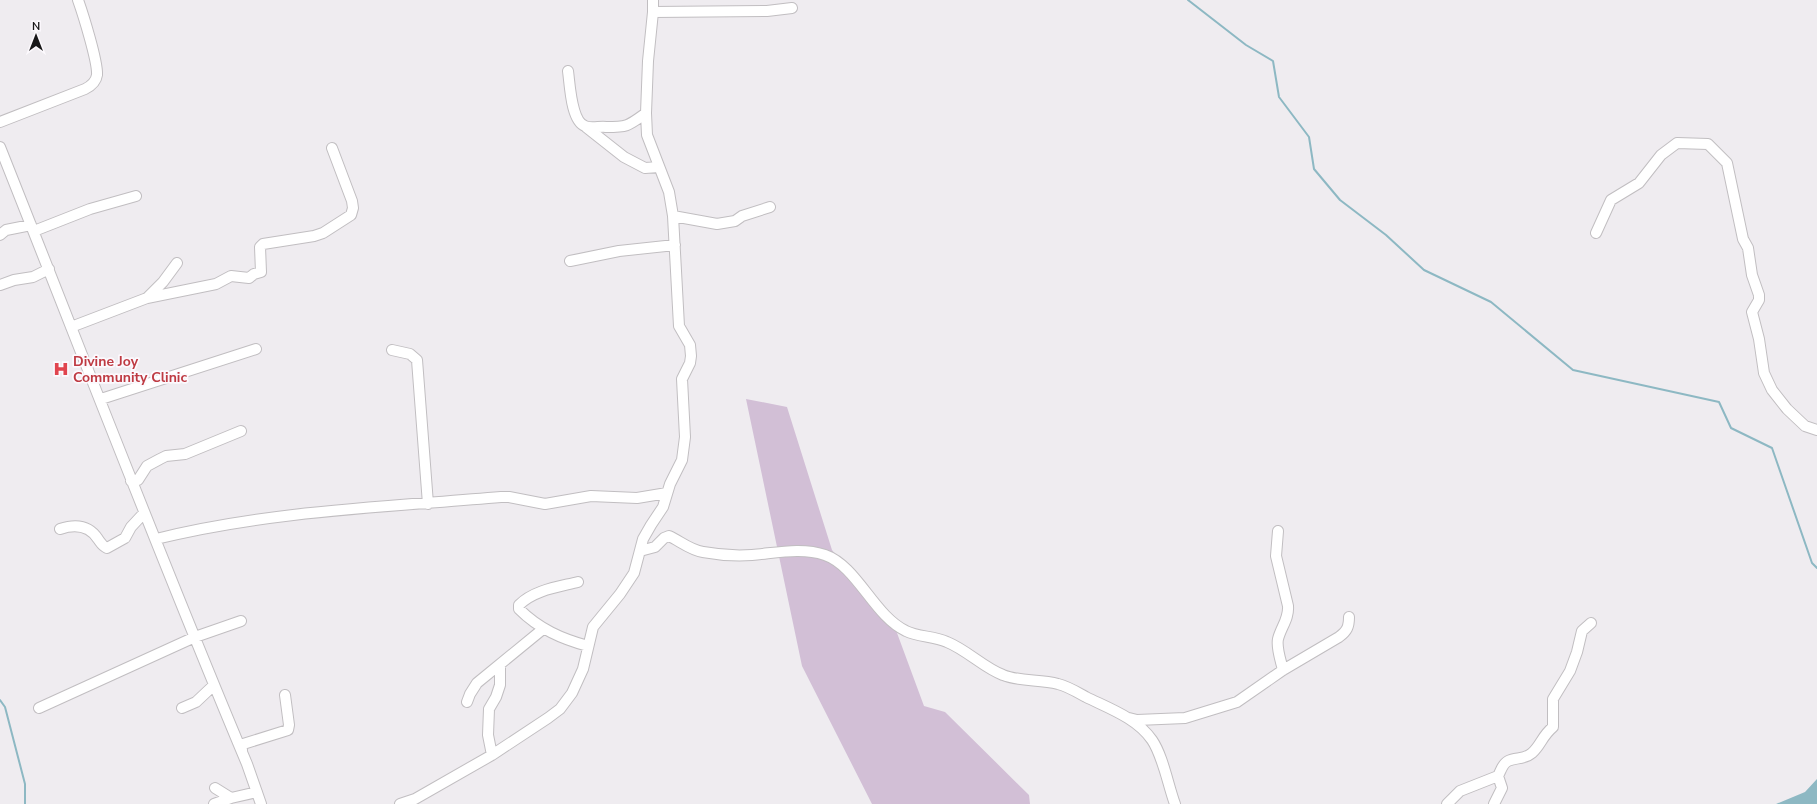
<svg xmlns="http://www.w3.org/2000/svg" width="1817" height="804" font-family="'Nunito Sans',sans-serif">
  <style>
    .green { fill: #d2bfd6 }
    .water { fill: #8db8c3 }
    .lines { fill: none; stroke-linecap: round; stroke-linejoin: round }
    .stream { stroke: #8db8c3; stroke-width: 2 }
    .minor-casing { stroke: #c1bec1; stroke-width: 12 }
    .minor { stroke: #fff; stroke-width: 10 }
    .labels { text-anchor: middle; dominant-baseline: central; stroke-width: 3.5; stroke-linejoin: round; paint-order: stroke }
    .health-label { font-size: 14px; font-weight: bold; fill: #be3a42; stroke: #fcf9fd; text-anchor: start }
  </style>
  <rect width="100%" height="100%" fill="#efecf0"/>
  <path class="green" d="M746,399L787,407L832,550L867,594L890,614L924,706L945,712L1029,795L1030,804H872L802,666Z"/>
  <path class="water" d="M1817,779V804H1776L1805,792Z"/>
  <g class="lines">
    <path class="stream" d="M1188,0L1246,45L1273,61L1279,97L1309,137L1314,169L1340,200L1386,235L1424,270L1491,302L1573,370L1719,402L1731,428L1772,448L1812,563L1817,568
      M0,700L5,707L25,784V804"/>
    <defs>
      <path id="minor" d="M653,12L767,11L792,8
        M568,71C570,85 571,121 585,126C591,129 600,126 606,127C628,127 628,126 646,113
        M0,122L85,89C91,86 96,82 97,75C98,62 83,14 78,0
        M586,127L624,157L645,168L659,167
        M0,147C82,353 161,560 247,764L261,804
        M673,216L717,224L735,221L742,216L770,207
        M34,231L90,209L136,196
        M1596,233L1611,200L1639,183L1661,155L1677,143L1708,144L1727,163L1743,239L1748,248L1752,275L1759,295V300L1752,312L1759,339L1764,373L1772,390L1787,409L1805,426L1817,430
        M0,235L6,230L31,225
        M570,261L619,251L675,245
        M0,285L14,280L33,277L49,269
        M147,298L163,282L177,263
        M71,327L147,298L216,284L231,276L249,278L254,274L261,272L260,247L263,244L314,236L323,233L351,215L353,208L352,201L332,148
        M392,350L410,354L417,360L428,504
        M101,399L256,349
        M131,481L138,480L147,466L160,459L166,456L185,454L241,431
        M60,529C75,524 89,525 98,539C101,543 102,546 107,548L125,538L131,527L144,513
        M1278,531L1276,556L1288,606C1289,619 1281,627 1278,639C1276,648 1281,661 1283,670
        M156,539C269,511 385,507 501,497H509L545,504L591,496L637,498L667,493
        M640,551L655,547L664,538L669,536C680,541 690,550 703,552C719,555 736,556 752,555C776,553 802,547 825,555C857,566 874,616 906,631C918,637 934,636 947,642C967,650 984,668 1003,675C1020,682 1040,679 1058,684C1067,686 1077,692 1086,697C1108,708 1137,718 1152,740C1163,756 1168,785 1175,804
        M578,582C558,587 534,590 519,605V609C539,629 562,639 588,646
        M467,702L470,694L477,683L543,629
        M39,708L195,637L241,621
        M182,708L196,702L214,685
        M1129,718L1137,720L1185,718L1237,702L1283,670L1339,637C1347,631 1349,627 1349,617
        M242,750L240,745L288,730L289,725L285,695
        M492,755L488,735L489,709L496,697L500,685V666
        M215,788L231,798L257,792
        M214,804L231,798
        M400,804L415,799L492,755L548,718L560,709L572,693L583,669L593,627L620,594L634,573L643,539L651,525L663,507L670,484L682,460L685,437L682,379L690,363L691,356L690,345L679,326L673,216L669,192L647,135L646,113L648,61L653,12V0
        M1447,804L1460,791L1498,776C1501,771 1502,764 1508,761C1516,757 1524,760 1532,753C1541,745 1542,736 1553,727V699L1570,671L1577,652L1582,631L1591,623
        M1494,804L1502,788L1498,776"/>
    </defs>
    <use href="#minor" class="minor-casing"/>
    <use href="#minor" class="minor"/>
  </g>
  <defs>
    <symbol id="hospital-bare" viewBox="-9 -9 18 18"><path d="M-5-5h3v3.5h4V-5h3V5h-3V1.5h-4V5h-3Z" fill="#e0444e" stroke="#fcf9fd" stroke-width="2.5" paint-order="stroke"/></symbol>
  </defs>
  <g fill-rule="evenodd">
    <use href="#hospital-bare" x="50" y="358" width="22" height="22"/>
  </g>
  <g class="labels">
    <g class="health-label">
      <text x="73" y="361">Divine Joy<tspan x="73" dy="16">Community Clinic</tspan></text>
    </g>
  </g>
  <g transform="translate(36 36)" stroke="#fcf9fd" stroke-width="3" paint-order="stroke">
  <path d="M0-3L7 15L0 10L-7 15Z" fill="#191819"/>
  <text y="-6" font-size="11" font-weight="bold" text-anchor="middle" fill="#191819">N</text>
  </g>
</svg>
